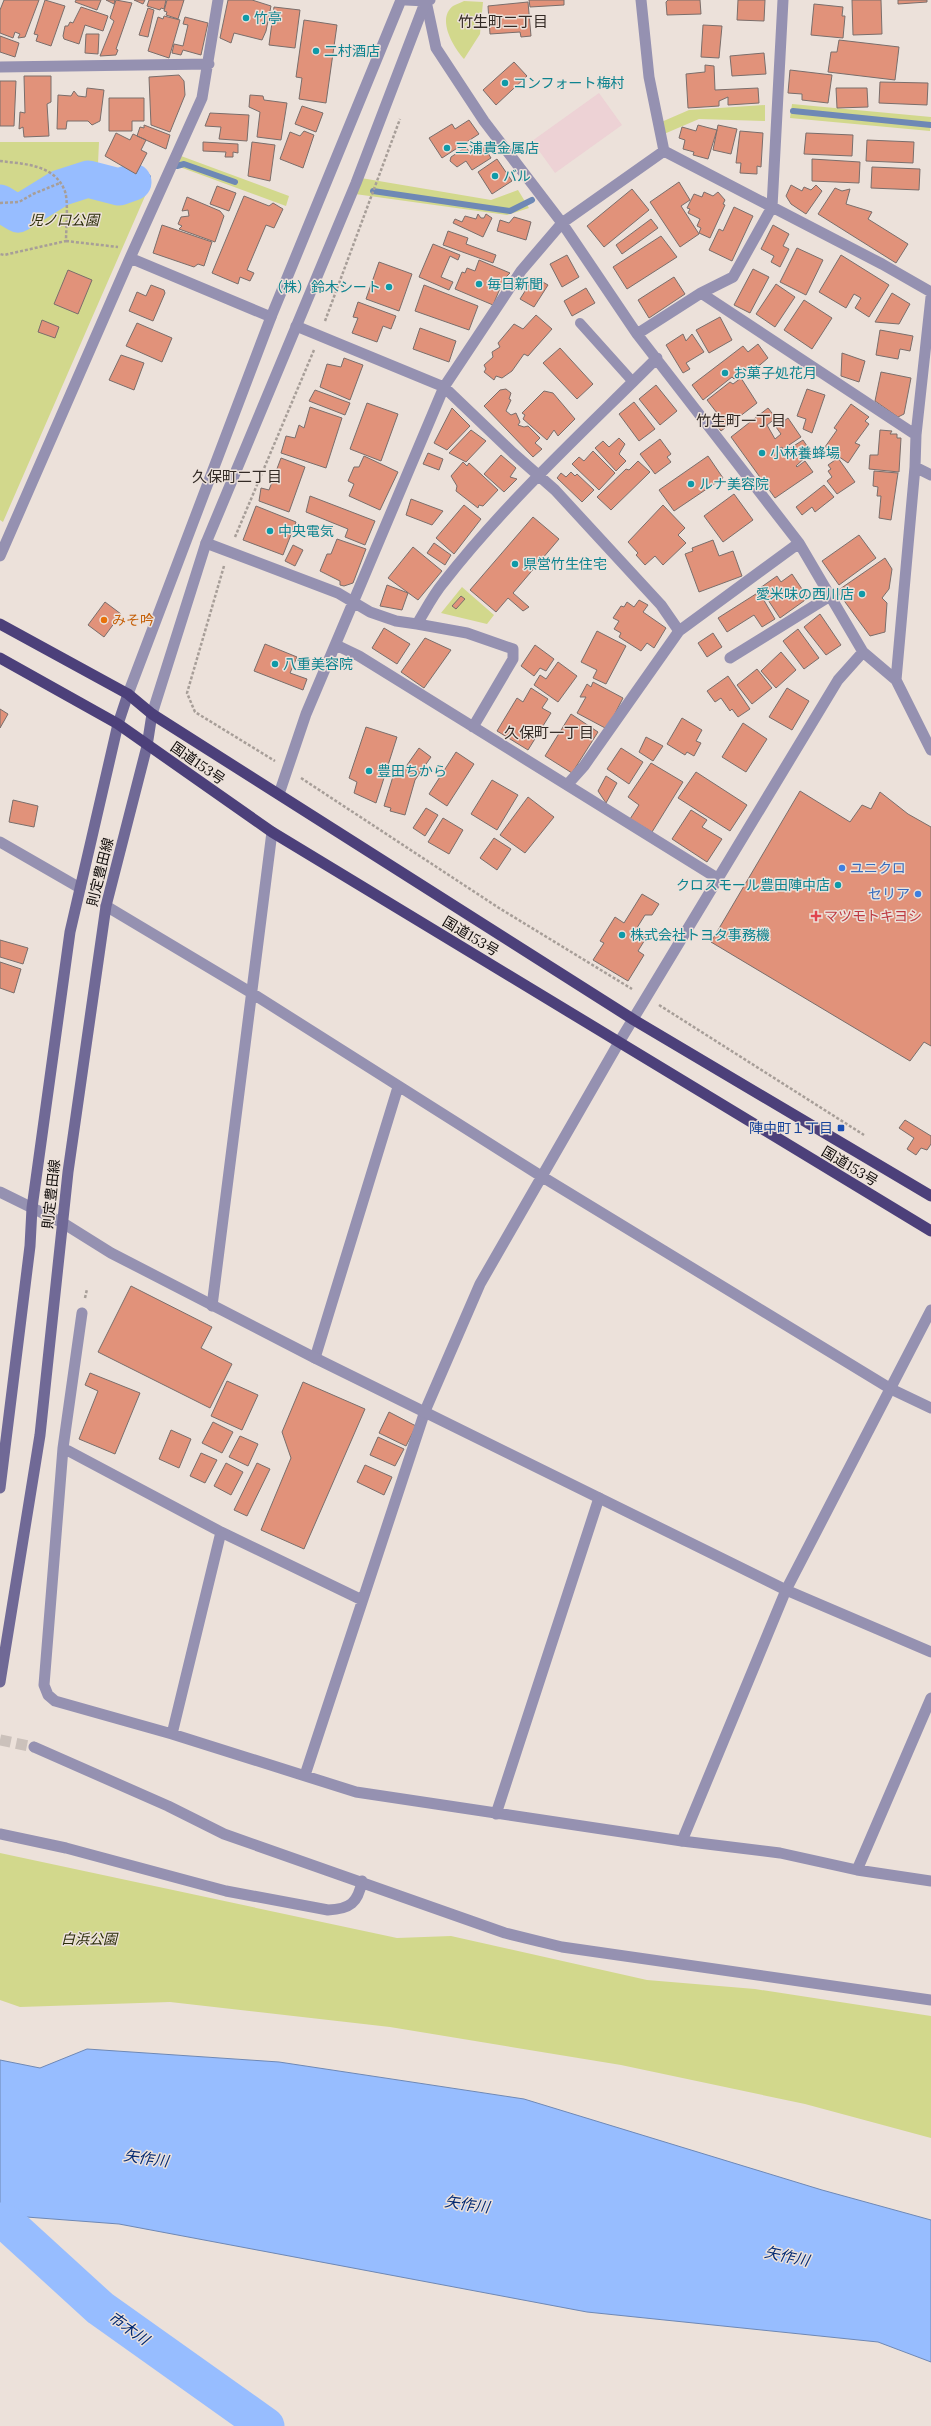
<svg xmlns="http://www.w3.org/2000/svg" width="931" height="2426" font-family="Lora,'Noto Sans JP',serif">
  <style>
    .industrial { fill: #edd2d5 }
    .green { fill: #d2d88c }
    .water { fill: #97bdff; stroke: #6e88b5 }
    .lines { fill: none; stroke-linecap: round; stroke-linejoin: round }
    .stream { stroke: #6e88b5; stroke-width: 6 }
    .river { stroke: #97bdff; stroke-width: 37 }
    .building { fill: #e1927a; stroke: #7a6e6b }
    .tertiary-tunnel { stroke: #cbc1bb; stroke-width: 11; stroke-dasharray: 11 5.5; stroke-linecap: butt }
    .path { stroke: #a79e98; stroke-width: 2.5; stroke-dasharray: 3 2; stroke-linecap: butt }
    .service { stroke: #9591b1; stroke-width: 10 }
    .minor { stroke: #9591b1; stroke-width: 11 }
    .tertiary { stroke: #9591b1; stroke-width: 11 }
    .secondary { stroke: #706996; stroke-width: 11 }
    .trunk { stroke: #4c407a; stroke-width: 11 }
    .culture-dot { fill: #0f9aa8; stroke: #ece1da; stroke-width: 1.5 }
    .food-dot { fill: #e8710a; stroke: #ece1da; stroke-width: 1.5 }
    .shop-dot { fill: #3f7fe0; stroke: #ece1da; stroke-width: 1.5 }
    .health-dot { fill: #e0444e; stroke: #ece1da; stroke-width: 1.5 }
    .transit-dot { fill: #1a4fb4; stroke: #ece1da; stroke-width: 1.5 }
    .labels { text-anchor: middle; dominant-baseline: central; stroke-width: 3; stroke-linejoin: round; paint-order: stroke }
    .culture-label { font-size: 14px; fill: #0d838f; stroke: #ece1da; text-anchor: start }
    .park-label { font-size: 14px; font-style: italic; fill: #292b08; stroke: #ece1da }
    .food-label { font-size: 14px; fill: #c56008; stroke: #ece1da; text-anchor: start }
    .street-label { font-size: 14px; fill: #0f0b09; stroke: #ece1da }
    .shop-label { font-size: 14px; fill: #366cbe; stroke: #ece1da; text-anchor: start }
    .health-label { font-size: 14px; fill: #be3a42; stroke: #ece1da; text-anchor: start }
    .transit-label { font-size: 14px; fill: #164399; stroke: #ece1da; text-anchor: end }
    .neighbourhood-label { font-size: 15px; fill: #332a25; stroke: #ece1da }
    .water-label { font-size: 15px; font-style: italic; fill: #032a73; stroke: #ece1da }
  </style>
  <rect width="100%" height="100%" fill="#ece1da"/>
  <path class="industrial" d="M599,93L622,125L555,173L532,141Z"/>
  <path class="green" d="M464,1L483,2L480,34L464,59C454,48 436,19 453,6C456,4 461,3 464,1Z
    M792,104L931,117L930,131L790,118Z
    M765,105V121L699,119L664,134L659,123L689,110Z
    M0,142H99L98,164L149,187L3,522L0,520Z
    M181,156L289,196L286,206L177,166Z
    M361,178L491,200L518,190L529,208L507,215L355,194Z
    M462,587L494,615L487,624L441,613Z
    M0,1853L397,1938L451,1936L647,1980L755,1989L931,2016V2138L805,2104L621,2065L390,2027L170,2002L20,2007L0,2000Z"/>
  <path class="water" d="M87,2049L279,2062L524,2099L822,2190L931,2220V2362L878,2342L587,2312L119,2224L0,2215V2060L40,2068Z"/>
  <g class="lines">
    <path class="stream" d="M793,111L931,125
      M177,166L184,164L235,182
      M133,182L148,177
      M373,191L510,211L532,200"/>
    <path class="river" d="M0,203L18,214L60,188L88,179L119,187L133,182
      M0,2221L9,2225L100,2308L266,2426"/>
  </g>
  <path class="building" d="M4,0H39L25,37L18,38L20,34L15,32L13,38L0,33V10Z
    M45,0L65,6L51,46L36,41L38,35L34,34Z
    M76,0H101L97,10L75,2Z
    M106,0H115L114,4Z
    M116,0L132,3L116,49L118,50L116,55L100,56L114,21L110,18Z
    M134,0H145L143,4Z
    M149,0H166L164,9L161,8L160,10L147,6Z
    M167,0H184L178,19L166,15L167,12L164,11Z
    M228,0H252L271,6L266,31L262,40L234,33L231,43L220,38Z
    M529,0H564V5L530,7Z
    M668,0H700L701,14L667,15L666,2Z
    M738,0H765L764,21L737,20Z
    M852,0H881L882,34L853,35Z
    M898,0H927V2L898,4Z
    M528,2L531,36L521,37L520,32L490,34L488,6Z
    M814,4L843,7L842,16H845L843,38L811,35Z
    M81,7L108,16L103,31L85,25L79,44L64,39L63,36L65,26H68L70,22L73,23Z
    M274,7L300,10L295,48L269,45Z
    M148,8L154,10L148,37L139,35Z
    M164,16L180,20L169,58L148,51L158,17L163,19Z
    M185,17L208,23L201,55L183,50L181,55L172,53L174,44L183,46L188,25L183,24Z
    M304,20L337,25L326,103L299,99L302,78L296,77Z
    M703,25L722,26L719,58L701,57Z
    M86,34H99L98,54L85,53Z
    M0,36L19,43L15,57L0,52Z
    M839,40L899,47L895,80L828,72L831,52H837Z
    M764,53L766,74L732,76L730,56Z
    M514,62L527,76L496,105L483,90Z
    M705,65L714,66L715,90L758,88L759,103L728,105V97L719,101V106L688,108L686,74L705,72Z
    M790,70L832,75L828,103L802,100V94L788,93Z
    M179,75L184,81L185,95L170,132L151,125L149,77Z
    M24,76H51V102L47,104L49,136L24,137L23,127L19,129L20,112L25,113Z
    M0,81H16L14,126H0Z
    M880,82L928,83L927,105L879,103Z
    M87,88L104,90L100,121L92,125L88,121H67L66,129H57L58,95L71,96L74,91L78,96L86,97Z
    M836,88H867L868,107L837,108Z
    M250,95L263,96L264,100L287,103L281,140L257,137L260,112L249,107Z
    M109,98H144V121H132V131H109Z
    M302,106L323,113L316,132L295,124Z
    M210,113L249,115L247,141L219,139L221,127L205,126Z
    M469,120L479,134L442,158L429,138L452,124L455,129Z
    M144,125L170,135L166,149L137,136L140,127L144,128Z
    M698,125L717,130L708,159L693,155L694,152L683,149L685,140L679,138L682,127L696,131Z
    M718,125L737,129L731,154L713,150Z
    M304,131L314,135L303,168L280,159L290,132L300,136Z
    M740,131L763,133L761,167L757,166V174L740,173L741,163H736Z
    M116,133L130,140L133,134L146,140L141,150L147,153L136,174L105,156Z
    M806,133L853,135L852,156L804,154Z
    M867,140L914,142L913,163L866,161Z
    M203,142L238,144V153L233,152V157H225L226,152L203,151Z
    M252,142L275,145L270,181L248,176Z
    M483,145L491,158L472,170L466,161L457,167L450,161L451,157L466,147L470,153Z
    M497,159L512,181L492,194L478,172Z
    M812,159L860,162L859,183L812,181Z
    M872,167L920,169L919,190L871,188Z
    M679,182L690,200L681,206L699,234L680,247L650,202Z
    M791,185L802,191L804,187L811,190L816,185L822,191L806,214L791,204L786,196Z
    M217,186L236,193L229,211L210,204Z
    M835,188L842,191L850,189L846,204L872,212L868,219L908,244L896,263L818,214Z
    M632,189L649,210L604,247L587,226Z
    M704,192L713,196L718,192L725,200L723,204L725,205L710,238L699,233L701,228L697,226L700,219L688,213L690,209L687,208L694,194L702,197Z
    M244,196L269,206L273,203L283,209L274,228L266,225L247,270L254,273L250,281L240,277L238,284L212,273Z
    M187,197L220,211L224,216L215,242L179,229L182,226L178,224L181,217L189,216L188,210L182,211Z
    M734,207L753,216L732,261L709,250L719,229L723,231Z
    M478,214L481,218H484L486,214L492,218L483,237L453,223L455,219L462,222L465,216L476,219Z
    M514,217L531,222L526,240L497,231L500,220L509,223Z
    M651,219L658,228L622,254L616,245Z
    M162,225L212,242L204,266L198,264L194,267L153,253Z
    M773,225L789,234L783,246L789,249L780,267L771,262L774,256L761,249Z
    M448,231L468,238L466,244L496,255L493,263L443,245Z
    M661,236L677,257L627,289L613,267Z
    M433,244L460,255L458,260L450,256L441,277L453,282L449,290L419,277Z
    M797,248L823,260L806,295L780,282Z
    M567,255L579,277L562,287L550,264Z
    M841,255L889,285L869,317L855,308L861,298L854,294L846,308L819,292Z
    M479,260L510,273L504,279L493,305L455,289L462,272L465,273L467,268L475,271Z
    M379,262L412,274L399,311L366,299Z
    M753,269L769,277L750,313L734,305Z
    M68,270L92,280L78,314L54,304Z
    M534,277L548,285L534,307L520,299Z
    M674,277L685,294L649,318L638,300Z
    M776,284L795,297L775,327L756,314Z
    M151,285L164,290L165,293L153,321L129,311L137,292L146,296Z
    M424,285L478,306L469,330L415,311Z
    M586,288L595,303L572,316L564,301Z
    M892,293L910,304L899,324L875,322Z
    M804,300L832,318L812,349L784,330Z
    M358,302L396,316L391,329L383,326L377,342L352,333L358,318L353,317Z
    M536,315L552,329L528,356L524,354L512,371L502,378L496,376L494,380L484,372L486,369L484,365L493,357L492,352L500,347L498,343L514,324L523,329Z
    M720,317L732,340L709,353L696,330Z
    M42,320L59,327L55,338L38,332Z
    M137,323L172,338L162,362L126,346Z
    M420,328L456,341L449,362L413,349Z
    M880,330L913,336L910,351L900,349L898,359L876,355Z
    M683,334L686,341L692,334L704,352L686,363L690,369L683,373L666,345Z
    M758,344L768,358L754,370L751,366L734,379L732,377L703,400L692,385L743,346L748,352Z
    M560,348L593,384L577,399L543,363Z
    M842,353L865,361L859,382L841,376Z
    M121,355L144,363L134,390L109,380Z
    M344,358L363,365L350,400L320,387L327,364L341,367Z
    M881,372L911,378L904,414L898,417L875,401Z
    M741,378L757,403L721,431L711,418L717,413L707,400L730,382L733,384Z
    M656,385L677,411L660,425L639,399Z
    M506,389L511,393L509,399L511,400L506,411L511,415L516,413L520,422L518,425L524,427L528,426L540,438L535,443L542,449L533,457L484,406L500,390Z
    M807,389L825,395L812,433L803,429L806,419L797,416Z
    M315,390L350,403L345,415L309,401Z
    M544,391L553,393L575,419L558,436L554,430L547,440L523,419L525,415L522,413Z
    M634,402L655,429L639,441L619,414Z
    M367,403L398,414L381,461L350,449Z
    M851,404L869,417L865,421L869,424L855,443L860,445L848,463L825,447L837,430L834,428Z
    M310,407L342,418L326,468L281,453L286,436L295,438L299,425L304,428Z
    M452,408L470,426L447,450L434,443Z
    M768,408L776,418L767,425L775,439L781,434L776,427L788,418L801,437L783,449L782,447L778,450L781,454L803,440L811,452L796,466L797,467L805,461L813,472L775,498L731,437Z
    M471,430L486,441L466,462L449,453Z
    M880,430L892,431L890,434H897V438H901L899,472L869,469L870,455H878Z
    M619,438L625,444L619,454L626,461L616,471L595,448L603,441L609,447Z
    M660,439L671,454L667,457L671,462L655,474L640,454Z
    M593,451L615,473L599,490L572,464L579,457L584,461Z
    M428,453L443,459L439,470L423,464Z
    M501,455L516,468L510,477L517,479L504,492L484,474Z
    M364,456L398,472L380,510L349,496L354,484L348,481L354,467H359Z
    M708,456L723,478L674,511L659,490Z
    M281,458L305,467L289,512L259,501L261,488L269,490Z
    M838,458L855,482L837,494L827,481L832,477L828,471L831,469L828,465Z
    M638,461L650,472L611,510L597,497L626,469L629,470Z
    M463,462L467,466L469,463L498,490L483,506L479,505L478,508L456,491L457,486L451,476Z
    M874,471L898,473L891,520L879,518L881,496H877L878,487L873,486Z
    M571,472L575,476L577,474L594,490L582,502L557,478L561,473L566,477Z
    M824,485L834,497L815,512L812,507L802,515L796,507Z
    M734,494L753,520L723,542L704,516Z
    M310,496L375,521L365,545L345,537L348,529L306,512Z
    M411,499L443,511L432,525L406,515Z
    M464,505L481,519L454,554L436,538Z
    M663,505L685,528L678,535L686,543L663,565L655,556L645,565L636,555L638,553L628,542Z
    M256,506L296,522L283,555L243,540Z
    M533,517L559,539L513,593L529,607L523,611L508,598L496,612L470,590Z
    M859,535L876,558L839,585L822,561Z
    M337,539L366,549L353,583L344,586L340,585V581L320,571L327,554H331Z
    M713,540L719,556L733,551L742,576L699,592L685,554L693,551L692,548Z
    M434,543L451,555L445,565L427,553Z
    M293,545L303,550L295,566L285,561Z
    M413,547L442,571L418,600L388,578Z
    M885,558L892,569L889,589L882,598L887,603L885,632L870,636L837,591Z
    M792,574L808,598L780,618L760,588L777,576L781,582Z
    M387,585L408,593L402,610L380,606Z
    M759,592L775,619L762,627L754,615L727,632L718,618Z
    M461,596L465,599L456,609L452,606Z
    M639,600L648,605L643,612L666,628L654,648L647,643L641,651L619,637L621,633L614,629L619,621L613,618L621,606L624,607L627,602L634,607Z
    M105,602L121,614L104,637L88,625Z
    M820,614L841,645L826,655L804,627Z
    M384,628L410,644L397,664L372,648Z
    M798,629L819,658L804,669L783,641Z
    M597,631L626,646L606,684L593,678L597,670L581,662Z
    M713,633L722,647L707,657L698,643Z
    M425,638L451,650L424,688L401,672Z
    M265,644L297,657L290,673L307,679L303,690L254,671Z
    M535,645L554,659L546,671L540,668L534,676L521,666Z
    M781,652L796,670L776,688L761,671Z
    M558,662L577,676L558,702L534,685L540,675L546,679Z
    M757,669L772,688L752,704L737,685Z
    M728,676L750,709L738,717L732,709L730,711L721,698L715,702L707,691Z
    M593,682L623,698L607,729L577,713L586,697H580L587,684L591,687Z
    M531,688L548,699L542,708L551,713L528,750L497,731L517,698L523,702Z
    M787,688L809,701L792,730L769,717Z
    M0,709L8,714L0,728Z
    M571,714L598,732L572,773L545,756Z
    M682,718L702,730L696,741L701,743L694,756L687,752L685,755L667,744Z
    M743,723L767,739L746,772L722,757Z
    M366,727L397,737L376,803L354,793L357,782L349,778Z
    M646,737L663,746L653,761L639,752Z
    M419,748L431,757L415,780L405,815L390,811L391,808L384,806L394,773L400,775Z
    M621,748L643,762L629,784L607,769Z
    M456,752L474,764L447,806L429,794Z
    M651,763L683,782L652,832L630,819L639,805L628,797Z
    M696,772L747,805L730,831L678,798Z
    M606,776L617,783L606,803L598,791Z
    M492,780L518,795L497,830L471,814Z
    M800,791L850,822L862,805L871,809L880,792L908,814L931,827V1046L924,1042L910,1061L711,942Z
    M528,797L554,817L525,853L500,835Z
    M13,800L38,806L34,827L9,822Z
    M426,808L438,815L425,836L413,828Z
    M691,810L707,820L702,827L722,839L707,862L672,839Z
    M443,818L463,830L449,854L428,842Z
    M494,838L511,849L497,870L480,858Z
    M642,894L659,904L652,915H645L635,931L646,938L638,951L644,955L628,981L593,960L604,943L600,941L615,917L624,923Z
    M0,940L28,948L23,964L0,957Z
    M0,962L21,969L14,993L0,988Z
    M905,1120L931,1136V1144L927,1150L921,1148L916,1155L907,1149L914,1138L899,1128Z
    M131,1286L212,1327L201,1348L232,1364L210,1408L98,1352Z
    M90,1373L140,1393L115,1454L79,1439L98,1391L85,1385Z
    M227,1381L258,1395L242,1430L211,1416Z
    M303,1382L365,1409L304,1549L261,1530L291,1458L282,1432Z
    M389,1412L416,1426L406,1446L379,1433Z
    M213,1422L233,1432L222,1453L202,1443Z
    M171,1430L191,1439L179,1468L159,1459Z
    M240,1436L258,1444L248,1466L229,1457Z
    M378,1437L404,1449L395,1466L370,1455Z
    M201,1453L217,1460L205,1483L190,1476Z
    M226,1463L243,1472L231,1495L214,1486Z
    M257,1463L270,1469L247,1516L234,1510Z
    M365,1465L392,1477L384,1495L357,1482Z"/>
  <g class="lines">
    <path class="tertiary-tunnel" d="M0,1740L34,1747"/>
    <path class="path" d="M0,161C23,164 53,164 64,189C69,198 66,228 66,241L4,255L0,254
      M0,203L19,202L33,194L60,183
      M66,241L118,247
      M325,321L400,119
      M235,537L314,350
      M224,566L187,693L195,712L275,761
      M301,778L499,908L632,989
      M659,1005L864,1135
      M85,1298L87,1289"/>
    <path class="service" d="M580,323L633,382"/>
    <path class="minor" d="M430,0L426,1L436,48L484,121L562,223L637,334L799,543L863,652L896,680L931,750
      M641,0L649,77L664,151
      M0,67L209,64
      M664,151L882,264L931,292
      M130,258L271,317
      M701,293L916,435
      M296,326L444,387L513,453L555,490L661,605L679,631
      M637,334L701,293L733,277L772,207L783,0
      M915,467L931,475
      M206,543L338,593L370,612L396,621L417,624C425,611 433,595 443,583C507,501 584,431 657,358
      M0,556L130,258L202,98L218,0
      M417,624L467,633L513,649V659L473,727
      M336,645L359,656L717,878
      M730,658L830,596
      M896,680L915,467L916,435L931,297
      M567,785L584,766L679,631L799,543
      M279,794L306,714L444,387L521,271L562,223L664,151
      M0,842L80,888
      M106,906L250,992L541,1176L891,1389L931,1408
      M212,1306L272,832
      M82,1313L63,1448L44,1685L48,1695L55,1701L172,1734L356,1792L682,1841L780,1853L857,1870L931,1881
      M315,1358L398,1087
      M63,1448L221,1532L362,1600
      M172,1734L221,1532
      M305,1775L425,1411L480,1284L618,1044L838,680L863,652
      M496,1814L599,1498
      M857,1870L931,1698"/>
    <path class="tertiary" d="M406,0L426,1
      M128,694L271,317L401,0
      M152,714L206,543L356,183L426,0
      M0,1192L63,1223L111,1253L315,1358L786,1590L931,1652
      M34,1747L168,1806L224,1834L505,1933L562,1947L931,2000
      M0,1834L66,1848L226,1891L328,1910C350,1909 358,1903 362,1881
      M682,1841L786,1590L931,1310"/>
    <path class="secondary" d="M0,1488L30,1246L32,1208L70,932L118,724L128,694
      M0,1682L40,1435L68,1172L106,906L147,746L152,714"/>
    <path class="trunk" d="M0,624L128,694L152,714L634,1020L931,1196
      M0,658L118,724L272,832L931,1231"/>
  </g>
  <g class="culture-dot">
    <circle cx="246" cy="18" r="4"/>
    <circle cx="316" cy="51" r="4"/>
    <circle cx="505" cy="83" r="4"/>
    <circle cx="447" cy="148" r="4"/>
    <circle cx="495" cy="176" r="4"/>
    <circle cx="479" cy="284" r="4"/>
    <circle cx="389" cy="287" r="4"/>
    <circle cx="725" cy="373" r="4"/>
    <circle cx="762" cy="453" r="4"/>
    <circle cx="691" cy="484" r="4"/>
    <circle cx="270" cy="531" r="4"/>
    <circle cx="515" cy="564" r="4"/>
    <circle cx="862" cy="594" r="4"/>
    <circle cx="275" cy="664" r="4"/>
    <circle cx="369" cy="771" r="4"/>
    <circle cx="838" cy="885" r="4"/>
    <circle cx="622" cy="935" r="4"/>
  </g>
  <circle class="food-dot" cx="104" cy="620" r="4"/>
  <g class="shop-dot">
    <circle cx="842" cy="868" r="4"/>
    <circle cx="918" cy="894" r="4"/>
  </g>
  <path class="health-dot" d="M814 910h4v4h4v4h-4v4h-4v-4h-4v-4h4z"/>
  <rect class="transit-dot" x="837" y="1124" width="8" height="8" rx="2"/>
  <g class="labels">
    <g class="culture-label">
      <text x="254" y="18">竹亭</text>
      <text x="324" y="51">二村酒店</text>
      <text x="513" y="83">コンフォート梅村</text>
      <text x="455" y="148">三浦貴金属店</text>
      <text x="503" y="176">バル</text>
      <text x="487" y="284">毎日新聞</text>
      <text x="381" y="287" text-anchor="end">（株）鈴木シート</text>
      <text x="733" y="373">お菓子処花月</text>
      <text x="770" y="453">小林養蜂場</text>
      <text x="699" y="484">ルナ美容院</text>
      <text x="278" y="531">中央電気</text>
      <text x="523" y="564">県営竹生住宅</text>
      <text x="854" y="594" text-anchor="end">愛米味の西川店</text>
      <text x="283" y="664">八重美容院</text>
      <text x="377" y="771">豊田ちから</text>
      <text x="830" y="885" text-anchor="end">クロスモール豊田陣中店</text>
      <text x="630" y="935">株式会社トヨタ事務機</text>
    </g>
    <g class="park-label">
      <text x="64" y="220">児ノ口公園</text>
      <text x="89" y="1939">白浜公園</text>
    </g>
    <g class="food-label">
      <text x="112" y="620">みそ吟</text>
    </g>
    <g class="street-label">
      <text transform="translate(198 763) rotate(35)">国道153号</text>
      <text transform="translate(100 872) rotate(-76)">則定豊田線</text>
      <text transform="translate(471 936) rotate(31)">国道153号</text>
      <text transform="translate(850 1166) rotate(31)">国道153号</text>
      <text transform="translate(51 1194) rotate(-84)">則定豊田線</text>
    </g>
    <g class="shop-label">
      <text x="850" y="868">ユニクロ</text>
      <text x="910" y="894" text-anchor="end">セリア</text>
    </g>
    <g class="health-label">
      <text x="824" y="916">マツモトキヨシ</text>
    </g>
    <g class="transit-label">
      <text x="833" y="1128">陣中町１丁目</text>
    </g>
    <g class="neighbourhood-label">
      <text x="503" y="21">竹生町二丁目</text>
      <text x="741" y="420">竹生町一丁目</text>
      <text x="237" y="476">久保町二丁目</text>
      <text x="549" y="732">久保町一丁目</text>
    </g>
    <g class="water-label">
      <text transform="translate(146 2158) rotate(8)">矢作川</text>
      <text transform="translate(467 2204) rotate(8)">矢作川</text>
      <text transform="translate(787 2256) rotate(12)">矢作川</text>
      <text transform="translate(129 2328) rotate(35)">市木川</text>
    </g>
  </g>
</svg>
